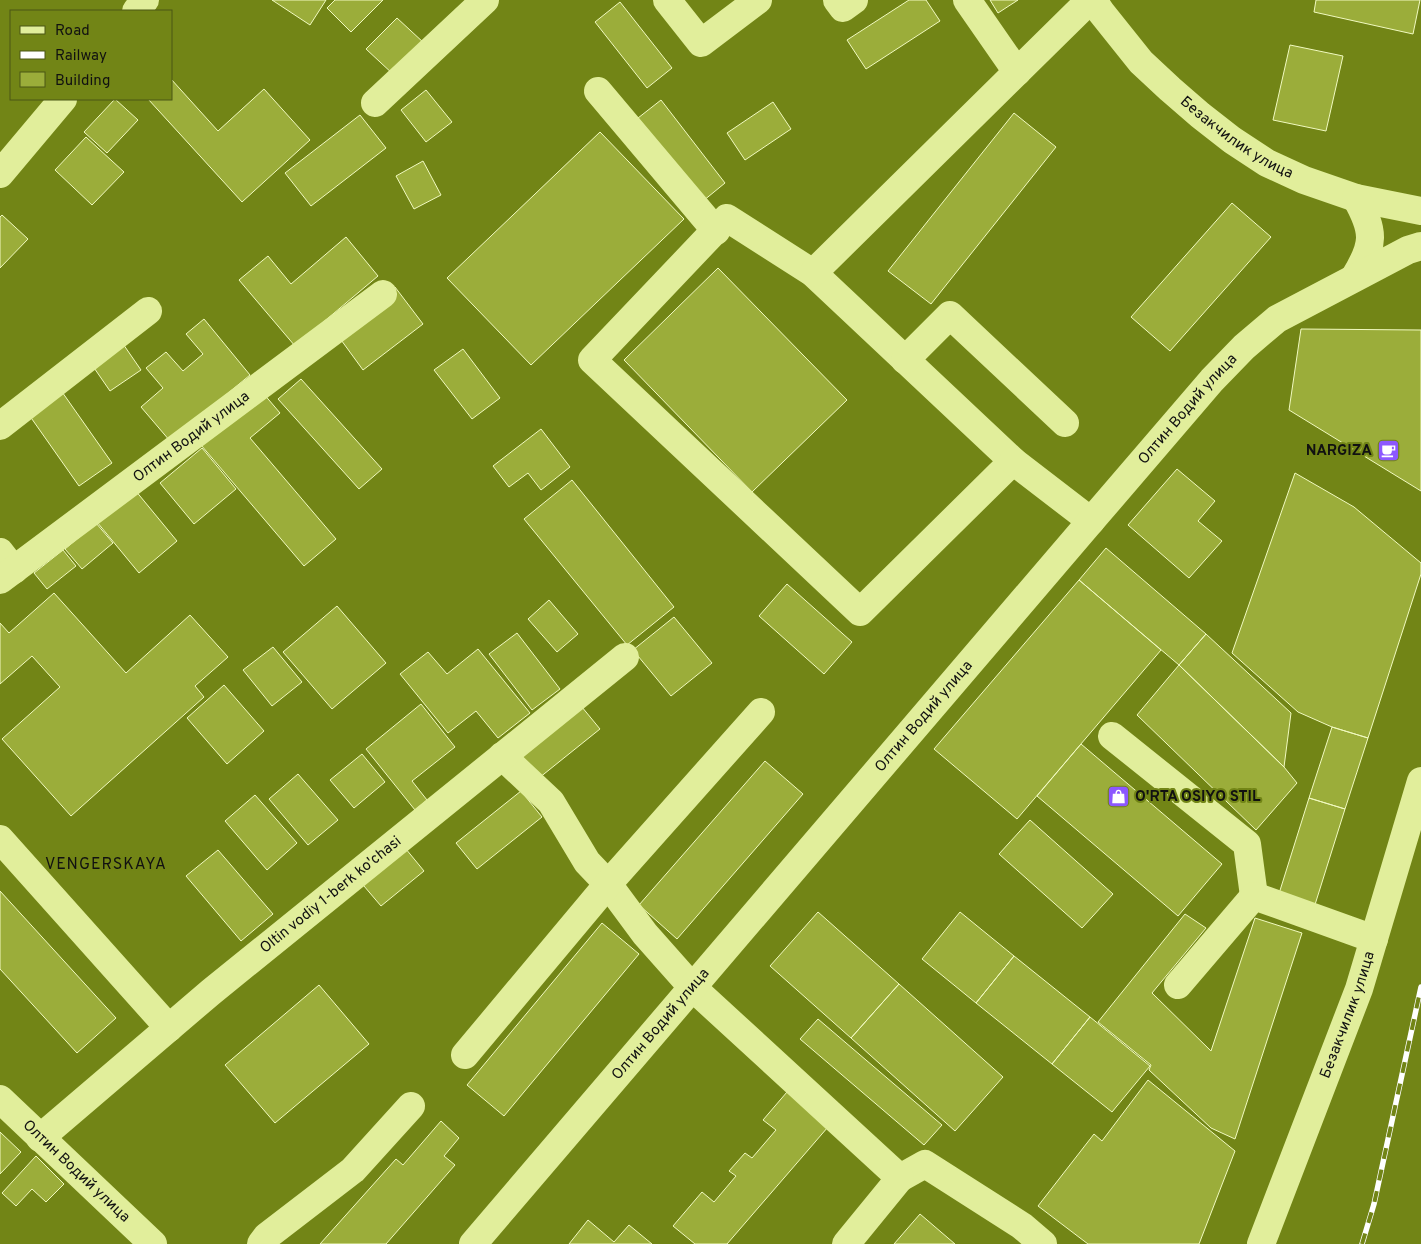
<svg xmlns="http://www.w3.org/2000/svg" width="1421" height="1244" font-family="Overpass,sans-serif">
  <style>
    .building { fill: #9bad3a; stroke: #f1fac0 }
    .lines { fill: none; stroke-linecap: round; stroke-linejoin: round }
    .minor { stroke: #e1ee9b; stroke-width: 28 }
    .rail-casing { stroke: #fff; stroke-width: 5.5 }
    .rail { stroke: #728516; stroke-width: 4; stroke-dasharray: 11; stroke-linecap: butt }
    .labels { text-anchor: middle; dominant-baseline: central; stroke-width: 4; stroke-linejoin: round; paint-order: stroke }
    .street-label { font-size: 15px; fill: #111; stroke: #728516 }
    .poi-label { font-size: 15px; font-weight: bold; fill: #111; stroke: #728516; text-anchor: end }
    .neighbourhood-label { font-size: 16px; letter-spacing: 1px; fill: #111; stroke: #728516 }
  </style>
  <rect width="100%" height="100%" fill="#728516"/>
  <path class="building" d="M272,0H326L310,25Z
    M335,0H383L351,32L327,8Z
    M909,0H926L940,21L866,69L847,40Z
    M990,0H1018L998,13Z
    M1316,0H1420L1413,34L1314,12Z
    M620,2L672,68L647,88L595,22Z
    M397,18L424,43L394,75L366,49Z
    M1290,45L1343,56L1326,131L1273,120Z
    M171,79L218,131L264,89L310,140L242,202L148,99H171Z
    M426,90L452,122L426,142L401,110Z
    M115,99L138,120L107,153L84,132Z
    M661,100L725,183L703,201L638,118Z
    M773,102L791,129L745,160L727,133Z
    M1014,113L1056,147L931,304L888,271Z
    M360,115L386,148L311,206L285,173Z
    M600,132L684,219L531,365L447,278Z
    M86,137L124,172L92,205L55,170Z
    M423,161L441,195L414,209L396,176Z
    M1232,203L1271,237L1170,351L1131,317Z
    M2,215L28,239L0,268V217Z
    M346,237L378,276L295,346L239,280L268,256L291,284Z
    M718,268L847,400L752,492L624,360Z
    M395,287L423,324L363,370L336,333Z
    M204,319L250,375L170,441L141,407L163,388L146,368L166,352L183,371L203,354L186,334Z
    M1301,329L1421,330V491L1289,410Z
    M121,341L141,370L110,391L90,362Z
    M463,349L500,398L472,419L434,370Z
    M301,379L382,469L359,489L278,399Z
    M60,389L112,463L79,486L27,412Z
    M263,393L280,413L250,438L336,539L304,566L201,445Z
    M541,429L570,467L541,490L528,473L509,487L493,466Z
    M202,448L236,489L194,524L160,483Z
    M1177,469L1215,501L1198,521L1222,541L1189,578L1128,525Z
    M1295,473L1354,507L1421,563V574L1368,738L1332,727L1298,712L1232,653Z
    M572,480L674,607L627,645L524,519Z
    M135,490L177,541L139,573L97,522Z
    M96,523L113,543L82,569L65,549Z
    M1106,548L1206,634L1179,665L1079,580Z
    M63,550L76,566L47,589L34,573Z
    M1079,580L1161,650L1017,819L934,749Z
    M787,584L852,642L824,674L759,616Z
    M54,593L126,673L190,615L228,657L195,686L204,697L71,816L2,739L60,687L32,656L0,684V623L9,633Z
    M549,600L578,634L557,652L528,619Z
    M337,606L386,663L332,709L283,652Z
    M674,617L712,663L671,696L633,650Z
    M517,633L560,689L532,710L489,654Z
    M1206,634L1291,713L1284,767L1179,665Z
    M273,647L302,682L272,706L243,670Z
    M478,649L530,713L498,738L476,711L448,733L400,674L428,652L447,674Z
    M1179,665L1284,767L1297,783L1256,830L1137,715Z
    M224,685L264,731L227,764L187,718Z
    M577,701L600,729L539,778L517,750Z
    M421,704L455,747L412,781L427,800L415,810L366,749Z
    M1332,727L1368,738L1345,809L1309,798Z
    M1081,744L1222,864L1178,916L1037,796Z
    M362,754L385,782L354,808L330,780Z
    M765,761L803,794L677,939L639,905Z
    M298,774L338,820L308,845L269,799Z
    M521,791L542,817L477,869L456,843Z
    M255,795L297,843L267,870L225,821Z
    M1309,798L1345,809L1313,911L1277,900Z
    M1030,820L1113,894L1082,928L999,854Z
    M401,843L424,871L381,906L358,879Z
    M218,850L273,914L241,941L186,876Z
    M0,891L116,1018L77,1053L0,969Z
    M818,912L899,984L851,1038L770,966Z
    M960,912L1014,956L976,1003L922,959Z
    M1185,914L1206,928L1152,993L1211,1051L1255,918L1302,933L1235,1139L1211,1128L1149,1070L1151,1065L1098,1022Z
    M602,923L639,954L504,1116L467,1085Z
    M1014,956L1090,1017L1052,1064L976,1003Z
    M899,984L1003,1077L955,1131L851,1038Z
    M319,985L369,1044L275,1123L225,1065Z
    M1090,1017L1150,1066L1112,1112L1052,1064Z
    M818,1019L942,1125L924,1145L800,1039Z
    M1148,1080L1235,1151L1199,1244H1088L1038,1206L1094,1134L1102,1141Z
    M787,1092L828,1127L727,1244H695L673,1226L702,1192L714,1202L736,1176L729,1171L745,1153L752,1158L776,1130L763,1120Z
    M441,1121L459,1138L444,1156L455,1165L386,1244H320L396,1159L403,1165Z
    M0,1132L21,1152L0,1174Z
    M36,1156L64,1184L46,1202L32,1189L16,1206L2,1193Z
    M920,1214L955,1244H894Z
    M588,1220L614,1242L629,1225L652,1244H569Z"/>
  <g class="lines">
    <g class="minor">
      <path d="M667,0L701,43L758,0"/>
      <path d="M837,0L843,8L854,0"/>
      <path d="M967,0L1017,72"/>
      <path id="s1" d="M1093,0L1101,12L1141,62L1170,89L1200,115L1232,140L1267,163L1304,180L1356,198L1421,211"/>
      <path d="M136,11L145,0"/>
      <path d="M598,91L716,231"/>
      <path d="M375,103L485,0"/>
      <path d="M0,174L63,99"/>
      <path d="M727,218L813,273L1013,461L860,612L592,360Z"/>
      <path d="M813,273L1090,0"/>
      <path d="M1354,278C1375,244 1375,232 1356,198"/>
      <path d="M905,360L950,315L1065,423"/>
      <path d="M0,426L148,311"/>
      <path d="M1013,461L1091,521"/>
      <path d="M0,552L14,570"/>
      <path id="s2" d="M0,580L383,294"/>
      <path d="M1112,736L1247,844L1254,896"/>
      <path d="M502,756L551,802L587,862L608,884L645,934L692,987L900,1178L925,1164L1022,1226L1043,1244"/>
      <path d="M0,839L169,1028"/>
      <path d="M1178,985L1254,896L1374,939"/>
      <path d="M465,1055L608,884L761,712"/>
      <path id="s3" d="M0,1099L153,1244"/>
      <path id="s4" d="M40,1138L211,992L625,657"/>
      <path d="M261,1244L267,1236L353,1170L411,1106"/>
      <path id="s5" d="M473,1244L1091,521L1212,380L1244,347L1277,319L1408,250L1421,246"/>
      <path d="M846,1244L900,1178"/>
      <path id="s6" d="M1261,1244L1359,989L1421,781"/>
    </g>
    <defs>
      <path id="rail" d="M1362,1244L1374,1204L1421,987"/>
    </defs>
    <use href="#rail" class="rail-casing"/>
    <use href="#rail" class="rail"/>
  </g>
  <defs>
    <symbol id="cafe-square" viewBox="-11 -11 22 22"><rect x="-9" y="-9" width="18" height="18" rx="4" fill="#8c57ff" stroke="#728516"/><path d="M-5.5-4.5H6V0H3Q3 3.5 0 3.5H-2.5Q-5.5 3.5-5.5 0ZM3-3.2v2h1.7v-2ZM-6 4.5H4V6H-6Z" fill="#fff"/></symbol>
    <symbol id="shop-square" viewBox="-11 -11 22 22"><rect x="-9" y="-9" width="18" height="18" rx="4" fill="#8c57ff" stroke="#728516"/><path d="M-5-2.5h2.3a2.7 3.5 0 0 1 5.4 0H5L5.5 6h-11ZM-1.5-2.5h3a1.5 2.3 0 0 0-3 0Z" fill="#fff"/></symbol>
  </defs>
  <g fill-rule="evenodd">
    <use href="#cafe-square" x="1376" y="438" width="25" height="25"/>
    <use href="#shop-square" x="1106" y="784" width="25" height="25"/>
  </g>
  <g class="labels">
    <g class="street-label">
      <text stroke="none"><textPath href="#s1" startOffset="201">Безакчилик улица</textPath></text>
      <text stroke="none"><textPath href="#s5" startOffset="1099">Олтин Водий улица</textPath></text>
      <text stroke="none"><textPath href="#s2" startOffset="239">Олтин Водий улица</textPath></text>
      <text stroke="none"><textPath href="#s5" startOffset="694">Олтин Водий улица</textPath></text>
      <text stroke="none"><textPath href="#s4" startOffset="379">Oltin vodiy 1-berk ko'chasi</textPath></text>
      <text stroke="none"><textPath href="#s6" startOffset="245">Безакчилик улица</textPath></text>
      <text stroke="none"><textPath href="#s5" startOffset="289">Олтин Водий улица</textPath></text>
      <text stroke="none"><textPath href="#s3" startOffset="105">Олтин Водий улица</textPath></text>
    </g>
    <g class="poi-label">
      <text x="1372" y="451">NARGIZA</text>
      <text x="1135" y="797" text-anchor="start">O'RTA OSIYO STIL</text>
    </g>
    <g class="neighbourhood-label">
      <text x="106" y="865">VENGERSKAYA</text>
    </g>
  </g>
  <rect x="10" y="10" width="162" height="90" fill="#728516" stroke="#4b5714"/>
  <rect x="20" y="26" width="25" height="8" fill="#e1ee9b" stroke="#4b5714"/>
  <text x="55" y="35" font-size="15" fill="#111111">Road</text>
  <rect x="20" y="51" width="25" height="8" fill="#ffffff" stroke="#4b5714"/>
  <text x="55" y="60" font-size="15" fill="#111111">Railway</text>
  <rect x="20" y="72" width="25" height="15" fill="#9bad3a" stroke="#4b5714"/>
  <text x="55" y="85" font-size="15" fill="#111111">Building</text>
</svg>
